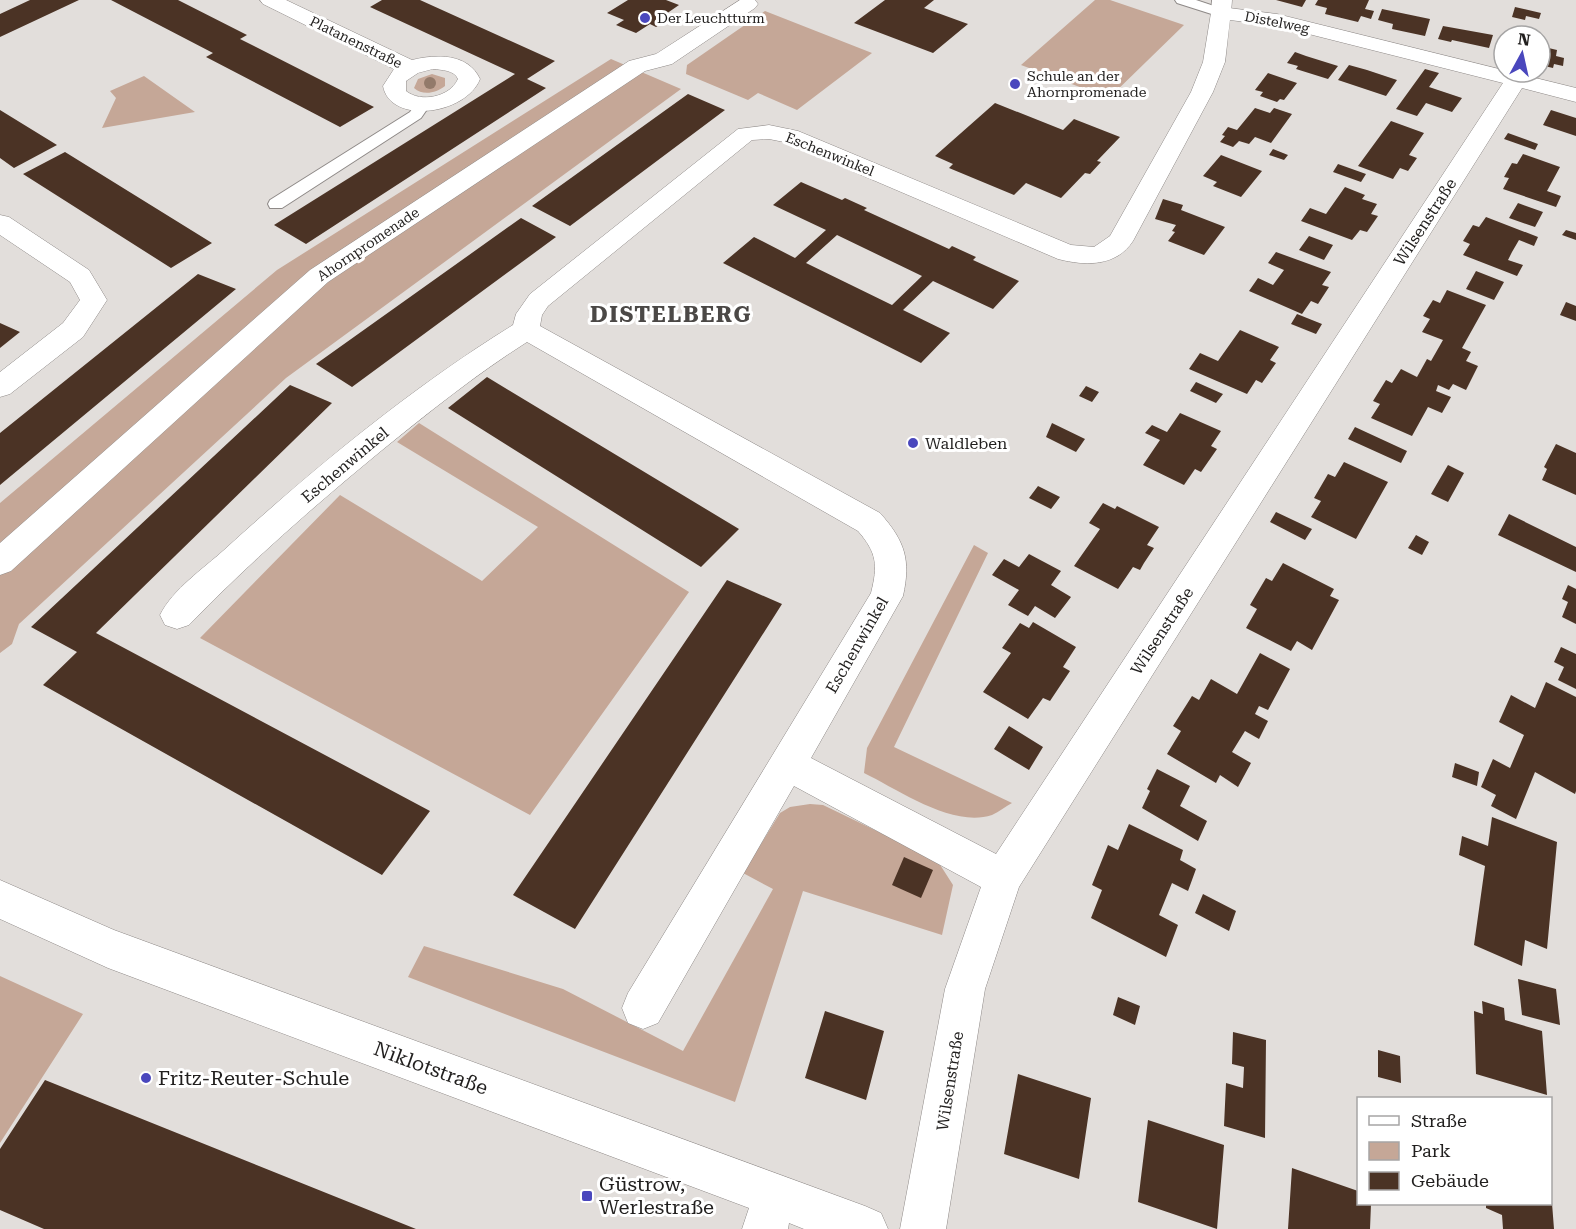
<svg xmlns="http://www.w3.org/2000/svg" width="1576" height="1229" font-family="'Roboto Serif',serif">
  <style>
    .green { fill: #c5a797 }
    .building { fill: #4b3325; fill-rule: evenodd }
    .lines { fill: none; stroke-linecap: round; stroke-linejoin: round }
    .service-casing { stroke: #8e8987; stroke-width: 2 }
    .pedestrian-casing { stroke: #8e8987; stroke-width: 1 }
    .minor-casing { stroke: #8e8987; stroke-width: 1 }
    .service { fill: #fff; fill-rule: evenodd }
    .pedestrian { fill: #fff; fill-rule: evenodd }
    .minor { fill: #fff; fill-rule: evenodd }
    .tree { fill: #937a6a }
    .poi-dot { fill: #4a47bd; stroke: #fff; stroke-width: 2 }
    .labels { text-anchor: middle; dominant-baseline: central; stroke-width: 6; stroke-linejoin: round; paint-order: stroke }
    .far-poi-label { font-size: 14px; fill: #211f1e; stroke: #fff; text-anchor: start }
    .far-street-label { font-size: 14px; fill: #211f1e; stroke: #fff }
    .street-label { font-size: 16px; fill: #211f1e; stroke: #fff }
    .poi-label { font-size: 16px; fill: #211f1e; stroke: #fff; text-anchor: start }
    .near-street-label { font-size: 20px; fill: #211f1e; stroke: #fff }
    .near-poi-label { font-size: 20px; fill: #211f1e; stroke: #fff; text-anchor: start }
    .district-label { font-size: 22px; font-weight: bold; letter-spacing: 1.5px; fill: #4b4846; stroke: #fff }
  </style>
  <rect width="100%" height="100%" fill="#e2dedb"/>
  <path class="green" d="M1095,0H1110L1184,25L1109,98L1021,65Z
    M765,11L872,53L797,110L758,93L748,100L686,74L687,65Z
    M611,59L681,89L286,378L19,624L12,644L0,653V503L277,270Z
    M432,74L445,78V86C436,93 423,96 414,88L418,79Z
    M144,76L195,112L102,128L116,98L110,91Z
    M419,423L689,592L530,815L200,638L340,495L482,581L538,527L397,442Z
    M974,545L988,553L894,747L1012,803C1006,806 999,812 992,815C952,828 899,790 864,773L867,748Z
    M810,804L823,805L937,860L953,885L942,935L803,891L735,1102L408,977L424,946L563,989L683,1051L773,889L743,873L780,813L790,807Z
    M0,976L83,1014L0,1143Z"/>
  <path class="building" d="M30,0H79L0,37V14Z
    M111,0H178L247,35L240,39L374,107L340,127L206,57L213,53Z
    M382,0H420L555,61L527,79L546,88L306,244L274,225L515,74L370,7Z
    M628,0H666L679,5L666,14L673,16L656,27L650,24L636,33L616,25L624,20L607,13Z
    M885,0H934L924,8L968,24L933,53L854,23Z
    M1276,0H1306L1302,7Z
    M1318,0H1369L1365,9L1374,11L1371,19L1361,16L1358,22L1325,14L1327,8L1315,5Z
    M1515,7L1541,13L1539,19L1526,16L1525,20L1512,17Z
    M1382,9L1430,19L1425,36L1392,29L1393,24L1378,20Z
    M1443,26L1493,35L1489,48L1452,40L1451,42L1438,39Z
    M1540,46L1557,50L1556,56L1564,58L1563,66L1554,64L1553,68L1540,65Z
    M1295,52L1306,56L1338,66L1328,79L1296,69L1298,66L1287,63Z
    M1349,65L1367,70L1397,80L1386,96L1338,80Z
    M1425,69L1439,73L1429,87L1462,98L1452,112L1426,103L1417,116L1396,109Z
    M1268,73L1297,83L1284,100L1280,99L1277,102L1260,96L1263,92L1255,90Z
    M688,94L725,110L570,226L532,206Z
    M995,103L1063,130L1074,119L1120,137L1097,161L1101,162L1090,174L1085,173L1061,198L1026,183L1014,195L949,168L953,164L935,156Z
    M1255,108L1270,113L1274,108L1292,114L1271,143L1255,137L1249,144L1239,141L1233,147L1220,142L1225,136L1222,135L1228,127L1237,130Z
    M0,110L57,145L14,168L0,158Z
    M1551,110L1576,118V136L1543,125Z
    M1391,121L1424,133L1409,155L1417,158L1408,171L1400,168L1393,179L1358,166Z
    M1508,133L1538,144L1535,150L1504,139Z
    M1273,149L1288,155L1284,160L1269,155Z
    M65,152L212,243L171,268L23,174Z
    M1523,154L1560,167L1547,191L1561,196L1556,207L1503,189L1509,178L1504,177L1512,163L1517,164Z
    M1221,155L1262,171L1241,197L1213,186L1217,182L1203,176Z
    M1338,164L1366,174L1361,182L1333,172Z
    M801,182L842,200L845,198L867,208L864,210L949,249L952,246L976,257L973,260L1019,281L993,309L933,281L903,310L950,333L921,363L723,263L754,237L795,258L826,230L773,205ZM837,235L922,276L892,305L806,263Z
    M1345,187L1365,195L1362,199L1377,204L1371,214L1378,216L1367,232L1360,230L1352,240L1301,221L1310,208L1326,214Z
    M1163,199L1183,205L1181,210L1225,227L1204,255L1168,241L1175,232L1172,231L1176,225L1155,219Z
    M1518,203L1543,212L1535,227L1509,218Z
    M1486,217L1538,237L1534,246L1519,240L1512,252L1508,260L1523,265L1517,276L1463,255L1470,244L1463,241L1473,225L1479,227Z
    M521,218L556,237L352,387L316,364Z
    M1566,230L1576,233V240L1562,235Z
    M1309,236L1333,245L1324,260L1299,250Z
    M1276,252L1331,272L1322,285L1329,287L1318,304L1311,301L1302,314L1249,291L1258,278L1273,285L1284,270L1268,263Z
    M1476,271L1504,282L1494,300L1466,289Z
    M198,274L236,289L0,485V433Z
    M1447,290L1486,305L1462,348L1471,352L1466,361L1478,366L1466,390L1453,384L1449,390L1438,385L1436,391L1451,397L1442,413L1428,407L1412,436L1371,418L1380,404L1373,401L1386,380L1392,383L1401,369L1417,377L1427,359L1431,361L1443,340L1422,332L1430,319L1423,316L1433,300L1440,303Z
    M1566,302L1576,306V321L1560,315Z
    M1297,314L1322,324L1316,334L1291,324Z
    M0,323L20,332L0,348Z
    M1240,330L1279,347L1270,360L1276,363L1262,383L1256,380L1247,394L1189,369L1200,353L1218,361Z
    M487,377L661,482L739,529L701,567L448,408Z
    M1196,382L1223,394L1216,403L1190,391Z
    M290,385L332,403L96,633L430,811L382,875L43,685L77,652L31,627Z
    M1086,386L1099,392L1092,402L1079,396Z
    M1180,413L1221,431L1211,446L1217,449L1201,472L1195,469L1184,485L1143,465L1160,440L1145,433L1152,425L1167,432Z
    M1052,423L1085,439L1076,452L1046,437Z
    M1355,427L1407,451L1401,463L1348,439Z
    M1556,444L1576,453V495L1542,480L1547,469L1544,467Z
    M1344,462L1388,482L1356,539L1311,517L1321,501L1314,498L1328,474L1335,477Z
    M1448,465L1464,473L1448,502L1431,494Z
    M1038,486L1060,497L1051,509L1029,498Z
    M1103,503L1115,509L1117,506L1159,527L1147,545L1154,548L1144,563L1140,570L1133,567L1118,589L1074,566L1100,529L1089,523Z
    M1276,512L1312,529L1305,540L1270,522Z
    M1509,514L1576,547V572L1498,535Z
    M1416,535L1429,542L1422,555L1408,548Z
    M1029,554L1061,571L1051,585L1071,597L1055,618L1035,606L1028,616L1008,605L1019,590L992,575L1004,559L1019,567Z
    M1283,563L1334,589L1330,596L1339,600L1312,650L1297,641L1291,651L1246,628L1257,609L1250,605L1266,578L1272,581Z
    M727,580L782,604L575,929L513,895Z
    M1568,585L1576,589V624L1562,617L1568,602L1562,599Z
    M1033,622L1076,647L1063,667L1070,671L1050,701L1043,698L1028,719L983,692L1011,653L1002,648L1020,623L1029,628Z
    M1561,647L1576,654V689L1558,680L1564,667L1554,662Z
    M1260,653L1290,669L1268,710L1259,706L1255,714L1268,721L1259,739L1245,731L1232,752L1251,763L1238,787L1220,775L1216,783L1167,754L1181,731L1173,726L1192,696L1199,700L1211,679L1237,694Z
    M1546,682L1576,697V791L1575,794L1535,772L1516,819L1491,806L1496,795L1481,787L1493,759L1510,768L1524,735L1499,722L1511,695L1535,708Z
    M1009,726L1043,747L1029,770L994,749Z
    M1455,763L1479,772L1477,786L1452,777Z
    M1157,769L1190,786L1180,806L1207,821L1198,841L1142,808L1150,791L1147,789Z
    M1492,817L1557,842L1547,949L1525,940L1522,966L1474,945L1485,866L1459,855L1462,836L1488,846Z
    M1129,824L1183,850L1180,860L1196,869L1188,891L1172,883L1159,915L1178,925L1166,957L1091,918L1102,890L1092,885L1108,845L1118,850Z
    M904,857L933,870L921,898L892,885Z
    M1203,894L1236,911L1229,931L1195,913Z
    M1518,979L1556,989L1560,1025L1522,1015Z
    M1118,997L1140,1006L1135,1025L1113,1015Z
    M1482,1001L1504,1008L1505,1020L1542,1031L1547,1095L1476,1074L1474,1011L1483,1014Z
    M825,1011L884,1031L866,1100L805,1078Z
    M1233,1032L1266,1040L1265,1138L1224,1126L1226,1083L1243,1088L1244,1067L1232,1064Z
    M1378,1050L1400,1056L1401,1083L1378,1077Z
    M1018,1074L1091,1098L1079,1179L1004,1154Z
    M45,1080L416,1229H44L0,1210V1149Z
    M1148,1120L1224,1145L1217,1229L1138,1202Z
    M1292,1168L1358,1191V1204H1371L1370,1229H1288Z
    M1552,1203L1554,1229H1503L1502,1215L1486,1208V1204Z"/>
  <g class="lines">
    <defs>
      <path id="service" d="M1175,0H1196L1226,10L1228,13L1221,17L1177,3Z
        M422,100L430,105L421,118L282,208H270L268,204L270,200L410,112L417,102Z"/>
      <path id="pedestrian" d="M740,0H755L758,4L755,8L672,64L645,71L328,282L11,571L0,575V543L310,270L629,61L656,54Z
        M1212,0H1232L1231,13L1228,17L1221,19L1214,17L1211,13Z"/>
      <path id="minor" d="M260,0H286L412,60C436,54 468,53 480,79C466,115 390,125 383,86L394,69L263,4ZM433,69C442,70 454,70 458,79C450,97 421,103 406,91V81L418,73Z
        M1221,7L1277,14L1576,88V102L1522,88L1019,887L985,989L946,1229H900L945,989L981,887L794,786L658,1023L643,1029L628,1023L622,1008L628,993L871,593C878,565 877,553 858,531L527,342C475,375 428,413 381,451C314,506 249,563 189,625L177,629L165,625L160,615C173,589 203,569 224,550C313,469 411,388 513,325L516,314L530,294L738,129L769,125L798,131L1071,245L1094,247L1110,236L1191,92L1203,62L1211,13L1214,9ZM1230,20L1277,26L1503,83L996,854L811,758L903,596C911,560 905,541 880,513L540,326L542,315L548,306L752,140L769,139L784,142L1058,259C1085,266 1116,267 1133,241L1213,92L1225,62Z
        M0,215L9,217L89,270L107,300L83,337L10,394L0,397V372L63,323L80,300L70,282L0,235Z
        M0,880L114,930L865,1206L881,1213L888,1229H804L789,1223L788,1229H742L749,1208L108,968L0,919Z"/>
    </defs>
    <use href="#service" class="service-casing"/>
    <use href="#pedestrian" class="pedestrian-casing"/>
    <use href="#minor" class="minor-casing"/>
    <use href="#service" class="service"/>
    <use href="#pedestrian" class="pedestrian"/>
    <use href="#minor" class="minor"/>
  </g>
  <circle class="tree" cx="430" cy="83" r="6"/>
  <g class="poi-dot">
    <circle cx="645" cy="18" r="6"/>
    <circle cx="1015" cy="84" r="6"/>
    <circle cx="913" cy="443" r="6"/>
    <circle cx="146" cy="1078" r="6"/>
    <rect x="581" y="1190" width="12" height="12" rx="3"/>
  </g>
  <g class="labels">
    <g class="far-poi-label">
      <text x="657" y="18">Der Leuchtturm</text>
      <text x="1027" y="76">Schule an der<tspan x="1027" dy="16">Ahornpromenade</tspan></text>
    </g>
    <g class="far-street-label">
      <text transform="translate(1277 22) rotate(11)">Distelweg</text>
      <text transform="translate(356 42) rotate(26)">Platanenstraße</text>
      <text transform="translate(830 154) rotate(22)">Eschenwinkel</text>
      <text transform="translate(368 244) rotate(-34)">Ahornpromenade</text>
    </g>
    <g class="street-label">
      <text transform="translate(1425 222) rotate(-57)">Wilsenstraße</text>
      <text transform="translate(345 465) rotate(-40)">Eschenwinkel</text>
      <text transform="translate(1162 631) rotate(-57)">Wilsenstraße</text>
      <text transform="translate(857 645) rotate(-60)">Eschenwinkel</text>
      <text transform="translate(950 1081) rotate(-81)">Wilsenstraße</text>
    </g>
    <g class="poi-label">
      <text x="925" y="443">Waldleben</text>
    </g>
    <g class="near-street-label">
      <text transform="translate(431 1068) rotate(20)">Niklotstraße</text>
    </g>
    <g class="near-poi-label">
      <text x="158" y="1078">Fritz-Reuter-Schule</text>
      <text x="599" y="1184">Güstrow,<tspan x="599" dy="23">Werlestraße</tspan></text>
    </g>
    <g class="district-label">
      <text x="671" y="314">DISTELBERG</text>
    </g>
  </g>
  <rect x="1357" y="1097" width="195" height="108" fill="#ffffff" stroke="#a6a5a5" stroke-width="1.5"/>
  <rect x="1369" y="1116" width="30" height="9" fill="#ffffff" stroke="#a6a5a5" stroke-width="1.5"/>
  <text x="1411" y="1127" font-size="18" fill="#211f1e">Straße</text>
  <rect x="1369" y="1142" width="30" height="18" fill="#c5a797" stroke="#a6a5a5" stroke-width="1.5"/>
  <text x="1411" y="1157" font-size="18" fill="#211f1e">Park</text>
  <rect x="1369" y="1172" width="30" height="18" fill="#4b3325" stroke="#a6a5a5" stroke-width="1.5"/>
  <text x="1411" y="1187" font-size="18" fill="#211f1e">Gebäude</text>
  <g transform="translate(1522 54) rotate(8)"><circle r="28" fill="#ffffff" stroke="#a6a5a5" stroke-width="1.5"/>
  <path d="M0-4.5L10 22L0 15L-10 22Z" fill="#4a47bd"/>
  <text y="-9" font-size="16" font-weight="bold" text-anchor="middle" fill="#211f1e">N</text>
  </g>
</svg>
